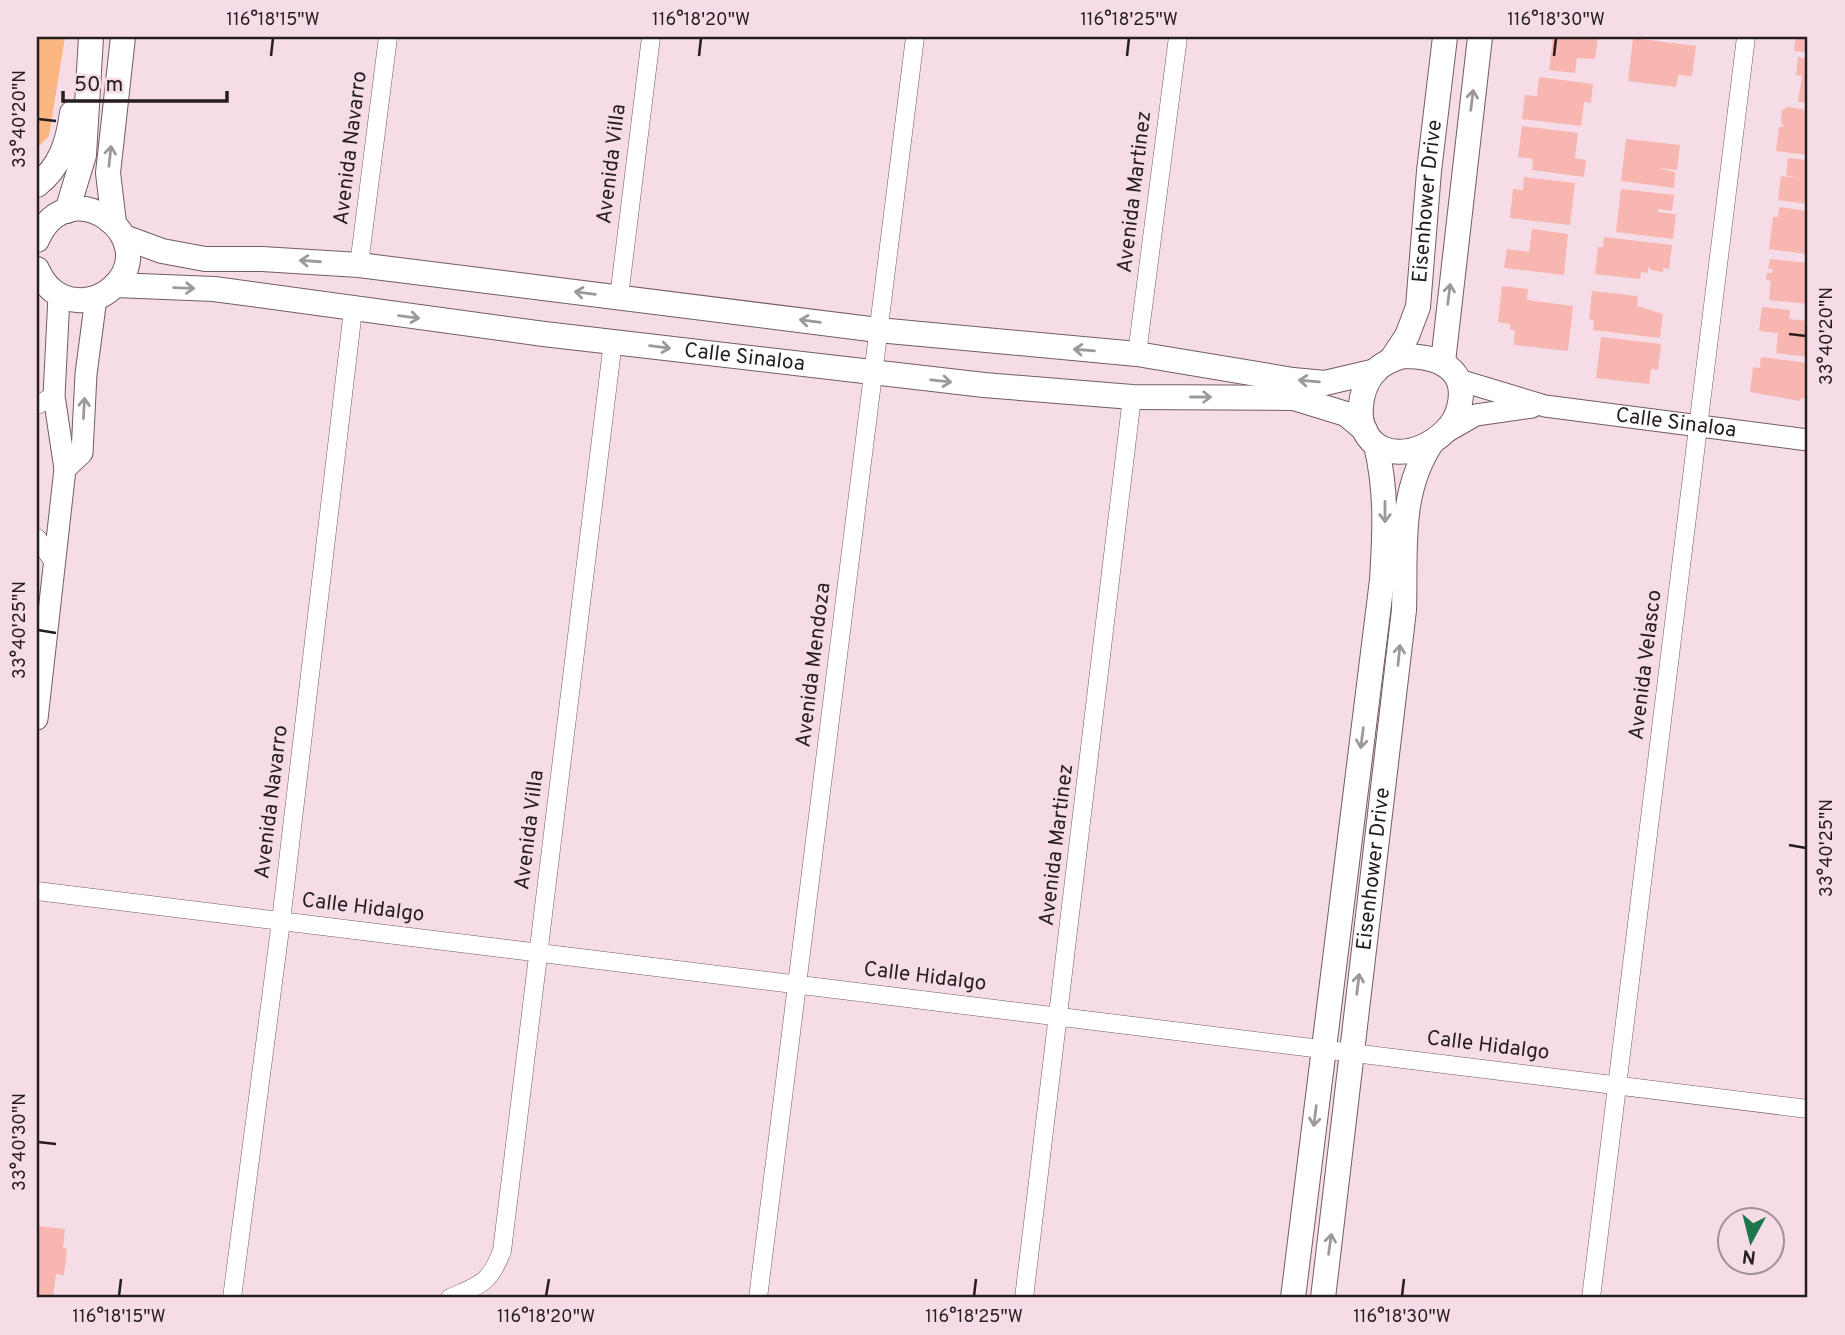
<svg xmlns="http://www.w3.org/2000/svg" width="1845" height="1335" font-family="Overpass,sans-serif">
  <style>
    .green { fill: #fcb681 }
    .building { fill: #f7b6b0 }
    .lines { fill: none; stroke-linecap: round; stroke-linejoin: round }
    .minor-casing { stroke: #725c66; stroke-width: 19 }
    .tertiary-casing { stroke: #725c66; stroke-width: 23 }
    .secondary-casing { stroke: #725c66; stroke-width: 26 }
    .minor { stroke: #fff; stroke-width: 18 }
    .tertiary { stroke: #fff; stroke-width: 21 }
    .secondary { stroke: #fff; stroke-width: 24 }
    .oneway { stroke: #9d999b }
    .ticks { fill: none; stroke: #261d21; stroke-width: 2.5 }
    .labels { text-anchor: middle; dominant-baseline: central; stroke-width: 7; stroke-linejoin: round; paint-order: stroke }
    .street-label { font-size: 21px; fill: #261d21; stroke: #f6dce7 }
    .neatline { fill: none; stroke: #261d21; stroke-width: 2.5 }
    .ticks-label { font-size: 18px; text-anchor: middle; fill: #261d21 }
  </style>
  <rect width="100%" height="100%" fill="#f6dce7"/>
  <path class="green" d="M37,37H65L49,136L37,148Z"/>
  <path class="building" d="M1553,37H1598L1595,59L1577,58L1575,73L1549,70Z
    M1796,37H1808V52L1794,51Z
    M1633,38L1696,46L1692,76L1678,75L1676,87L1628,81Z
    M1798,57L1808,59V103L1798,102L1802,76L1796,75Z
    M1539,77L1593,84L1591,103L1584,102L1581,126L1522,119L1525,95L1537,96Z
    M1787,107L1808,110V155L1776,151L1779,127H1784L1781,122L1782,110Z
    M1522,126L1578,133L1575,158L1586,160L1584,177L1532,170L1533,159L1518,157Z
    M1626,139L1680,145L1677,170L1658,168L1675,172L1674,188L1621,181Z
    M1788,158L1808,160V204L1778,200L1781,176L1798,178L1786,175Z
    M1524,177L1575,183L1570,225L1510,218L1513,189L1523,190Z
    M1621,189L1674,195L1672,211L1658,209V212L1676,214L1673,239L1616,232Z
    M1779,207L1808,211V254L1769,249L1773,217H1778Z
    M1532,229L1568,234L1564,275L1504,268L1507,249L1529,252Z
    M1604,237L1672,245L1669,269L1663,268V272L1651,270L1648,267V273L1641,272L1640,279L1595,274L1598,247H1603Z
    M1770,259L1808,263V304L1769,300L1771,281L1766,280L1767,273H1772L1773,269H1768Z
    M1502,286L1528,289L1527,300L1573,306L1568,351L1514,345L1515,330H1510V324L1498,322Z
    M1592,291L1638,296L1637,306L1663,314L1660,338L1593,330L1594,320L1589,319Z
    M1762,307L1790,310L1789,319L1808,321V357L1776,353L1778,333L1759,331Z
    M1601,337L1661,344L1658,370L1651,369L1649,384L1596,378Z
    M1761,357L1808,363V399L1801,398L1800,401L1750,392L1753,367L1760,368Z
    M37,1226L65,1229L63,1248L67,1249L64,1275L56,1274L53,1298H37Z"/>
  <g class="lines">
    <defs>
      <path id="minor" d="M359,265L388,37
        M619,297L651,37
        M1137,354L1178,37
        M37,405L54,396
        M37,538L55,564
        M37,891L1808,1109
        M232,1298L281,921L353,310
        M450,1298C480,1285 490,1283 502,1251L613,341
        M758,1298L915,37
        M1024,1298L1132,397
        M1591,1298L1746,37"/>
      <g id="tertiary">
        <path id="s1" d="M1459,380L1545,406L1808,440"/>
        <path d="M1448,431L1476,415L1532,407"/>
        <path d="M65,469L82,453L86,374L96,298"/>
        <path d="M37,719L65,469L54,396L59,296"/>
      </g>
      <g id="secondary">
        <path d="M37,185C61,166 68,142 72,113"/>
        <path d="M67,211L84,155L91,37"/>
        <path d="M114,223L108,173L123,37"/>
        <path d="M124,237L162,251L205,259H262L359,265L878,330L1137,354L1293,380L1325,383L1376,371"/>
        <path d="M37,240C69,166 166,240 112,288C102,297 90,301 77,300C58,299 44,286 37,269"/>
        <path id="s2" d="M115,285L214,289L544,334L984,385L1132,397L1294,398L1346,414L1365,430"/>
        <path d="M1403,356C1439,356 1471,369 1458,411C1449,440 1402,465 1375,444C1353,426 1359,390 1375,371C1383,363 1393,359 1403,356Z"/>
        <path id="s3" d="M1391,360L1407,336L1418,307L1429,171L1445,37"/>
        <path d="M1443,362L1480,37"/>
        <path d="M1293,1298L1382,580C1385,533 1387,491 1376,445"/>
        <path id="s4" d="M1323,1298L1404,610C1406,551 1398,493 1432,442"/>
      </g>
    </defs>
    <use href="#minor" class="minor-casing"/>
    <use href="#tertiary" class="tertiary-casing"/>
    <use href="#secondary" class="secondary-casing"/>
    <use href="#minor" class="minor"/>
    <use href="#tertiary" class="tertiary"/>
    <use href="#secondary" class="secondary"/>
  </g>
  <defs><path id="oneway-shaft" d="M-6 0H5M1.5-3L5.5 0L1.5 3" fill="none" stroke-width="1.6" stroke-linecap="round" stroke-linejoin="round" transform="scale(1.75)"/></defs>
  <g class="oneway">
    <use href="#oneway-shaft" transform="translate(1472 100) rotate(-83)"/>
    <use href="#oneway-shaft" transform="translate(110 156) rotate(-84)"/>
    <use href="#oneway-shaft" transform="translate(310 261) rotate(-176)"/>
    <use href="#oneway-shaft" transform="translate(184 288) rotate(2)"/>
    <use href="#oneway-shaft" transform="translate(585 293) rotate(-173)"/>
    <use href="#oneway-shaft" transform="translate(1449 294) rotate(-83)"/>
    <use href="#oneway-shaft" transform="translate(409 317) rotate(7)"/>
    <use href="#oneway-shaft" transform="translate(810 321) rotate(-173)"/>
    <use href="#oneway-shaft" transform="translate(660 347) rotate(7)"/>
    <use href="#oneway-shaft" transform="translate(1084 350) rotate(-175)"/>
    <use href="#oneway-shaft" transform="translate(941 381) rotate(6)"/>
    <use href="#oneway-shaft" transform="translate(1309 381) rotate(-175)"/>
    <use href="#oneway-shaft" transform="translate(1201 397)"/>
    <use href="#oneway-shaft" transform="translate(84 408) rotate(-87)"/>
    <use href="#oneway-shaft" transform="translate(1385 512) rotate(90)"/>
    <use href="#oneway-shaft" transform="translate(1399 655) rotate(-84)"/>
    <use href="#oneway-shaft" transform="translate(1362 738) rotate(97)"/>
    <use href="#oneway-shaft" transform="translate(1358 984) rotate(-83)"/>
    <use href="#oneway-shaft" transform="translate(1315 1116) rotate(97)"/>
    <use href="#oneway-shaft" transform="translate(1330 1244) rotate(-82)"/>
  </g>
  <path class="ticks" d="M271,56L273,38M699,56L701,38M1127,56L1129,38M1554,56L1556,38M38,119L56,121M1789,334L1806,336M38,630L56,633M1789,845L1806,848M38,1142L56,1144M119,1296L121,1279M546,1296L549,1279M974,1296L976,1279M1402,1296L1404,1279"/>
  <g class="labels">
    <g class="street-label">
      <text transform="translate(351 148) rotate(-83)">Avenida Navarro</text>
      <text transform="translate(612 164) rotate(-83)">Avenida Villa</text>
      <text transform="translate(1135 192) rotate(-83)">Avenida Martinez</text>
      <text stroke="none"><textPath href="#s3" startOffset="166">Eisenhower Drive</textPath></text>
      <text stroke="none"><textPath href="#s2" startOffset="634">Calle Sinaloa</textPath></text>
      <text stroke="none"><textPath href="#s1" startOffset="222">Calle Sinaloa</textPath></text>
      <text transform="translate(814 665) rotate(-83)">Avenida Mendoza</text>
      <text transform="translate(1646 665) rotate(-83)">Avenida Velasco</text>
      <text transform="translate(272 802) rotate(-83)">Avenida Navarro</text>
      <text transform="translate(530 830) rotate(-83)">Avenida Villa</text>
      <text transform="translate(1057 845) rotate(-83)">Avenida Martinez</text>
      <text stroke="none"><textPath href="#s4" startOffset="432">Eisenhower Drive</textPath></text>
      <text transform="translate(363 908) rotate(7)">Calle Hidalgo</text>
      <text transform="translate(925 977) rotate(7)">Calle Hidalgo</text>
      <text transform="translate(1488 1046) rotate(7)">Calle Hidalgo</text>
    </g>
  </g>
  <rect width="1845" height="1335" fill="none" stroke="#f6dce7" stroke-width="77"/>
  <g transform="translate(1751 1241) rotate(187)"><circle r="33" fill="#f6dce7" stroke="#a39098" stroke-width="2"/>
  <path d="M0-5L12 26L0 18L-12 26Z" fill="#1c774c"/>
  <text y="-10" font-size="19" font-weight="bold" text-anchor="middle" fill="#261d21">N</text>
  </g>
  <path d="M63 91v10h164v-10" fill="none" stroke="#261d21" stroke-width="3.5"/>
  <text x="74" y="91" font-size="21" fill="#261d21" stroke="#f6dce7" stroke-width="5" paint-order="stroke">50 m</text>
  <rect x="38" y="38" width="1768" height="1258" class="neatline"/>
  <g class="ticks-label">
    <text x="273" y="25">116°18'15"W</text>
    <text x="701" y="25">116°18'20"W</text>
    <text x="1129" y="25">116°18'25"W</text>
    <text x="1556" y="25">116°18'30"W</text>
    <text transform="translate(19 119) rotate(-90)" y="6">33°40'20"N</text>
    <text transform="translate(1826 336) rotate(-90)" y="6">33°40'20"N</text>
    <text transform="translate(19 630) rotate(-90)" y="6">33°40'25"N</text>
    <text transform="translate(1826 848) rotate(-90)" y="6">33°40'25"N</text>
    <text transform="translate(19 1142) rotate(-90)" y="6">33°40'30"N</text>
    <text x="119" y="1322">116°18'15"W</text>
    <text x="546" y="1322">116°18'20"W</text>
    <text x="974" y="1322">116°18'25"W</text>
    <text x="1402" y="1322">116°18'30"W</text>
  </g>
</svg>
